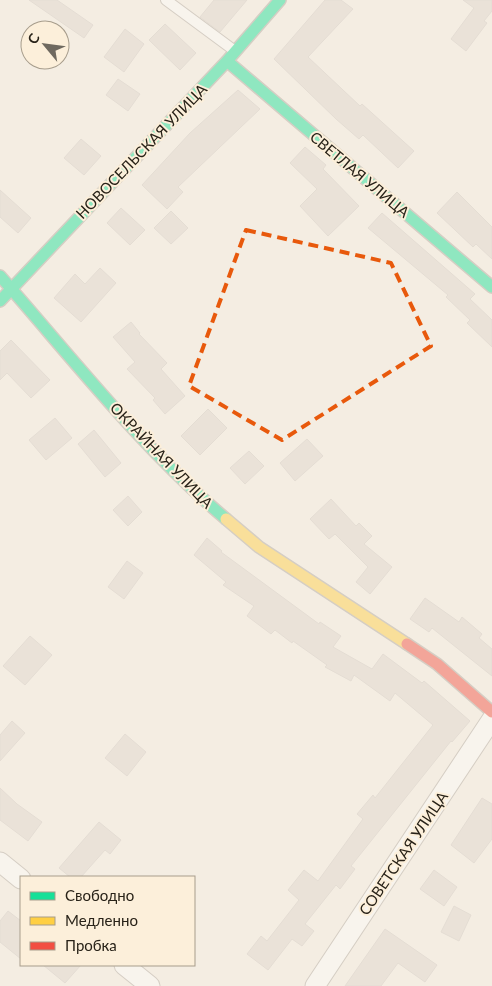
<svg xmlns="http://www.w3.org/2000/svg" width="492" height="986" font-family="Lato,sans-serif">
  <style>
    .building { fill: #ded6cd; stroke: #d1c9c2 }
    .lines { fill: none; stroke-linecap: round; stroke-linejoin: round }
    .lane-casing { stroke: #afa89f; stroke-width: 12 }
    .street-casing { stroke: #afa89f; stroke-width: 21 }
    .fast-casing { stroke: #afa89f; stroke-width: 14 }
    .slow-casing { stroke: #afa89f; stroke-width: 14 }
    .jam-casing { stroke: #afa89f; stroke-width: 14 }
    .lane { stroke: #fdfcfb; stroke-width: 10 }
    .street { stroke: #fdfcfb; stroke-width: 19 }
    .fast { stroke: #16e098; stroke-width: 11 }
    .slow { stroke: #ffcf43; stroke-width: 11 }
    .jam { stroke: #f24e42; stroke-width: 11 }
    .marked { fill: none; stroke: #e8590c; stroke-width: 4; stroke-dasharray: 10 6; stroke-linejoin: round }
    .labels { text-anchor: middle; dominant-baseline: central; stroke-width: 4; stroke-linejoin: round; paint-order: stroke }
    .street-label { font-size: 15px; fill: #282218; stroke: #fcefda }
  </style>
  <rect width="100%" height="100%" fill="#f4ede2"/>
  <path class="building" d="M29,0H57L93,25L84,38Z
    M214,0H247L220,32L200,17Z
    M325,0H341L353,9L308,57L360,106L362,104L414,151L398,168L363,135L359,139L336,119L274,59Z
    M463,0H492V11L484,21L487,23L466,51L451,39L474,8Z
    M165,24L196,53L180,70L149,40Z
    M125,29L144,44L124,72L104,57Z
    M118,79L140,94L128,111L106,95Z
    M238,90L260,109L178,187L183,192L167,209L142,185L190,133Z
    M81,139L101,156L84,175L64,158Z
    M305,147L326,165L323,169L359,206L328,236L300,206L317,189L290,163Z
    M0,190L31,218L18,233L0,217Z
    M457,192L492,227V259L476,244L473,247L437,213Z
    M121,208L145,230L130,245L107,223Z
    M171,211L188,228L171,244L154,228Z
    M382,213L475,294L470,299L492,320V347L467,323L470,320L446,297L448,295L368,228Z
    M100,268L116,283L81,322L54,298L75,274L85,284Z
    M131,322L140,333L139,334L167,363L161,369L185,396L165,414L153,400L155,398L127,369L135,362L113,337Z
    M11,340L50,380L31,398L7,373L0,380V351Z
    M208,409L227,428L200,455L181,436Z
    M55,418L72,438L46,460L29,440Z
    M94,430L121,463L105,477L78,444Z
    M307,439L323,456L295,481L280,463Z
    M249,451L264,466L245,484L230,468Z
    M128,496L142,512L128,526L113,510Z
    M331,499L356,526L359,523L372,536L364,544L392,567L370,594L356,582L368,567L335,534L329,539L310,519Z
    M207,538L222,551L221,552L319,624L320,622L341,636L333,647L372,669L383,654L422,683L424,681L470,721L452,742L451,741L351,866L355,869L340,889L336,885L305,924L314,931L302,946L292,939L268,970L247,954L261,936L267,941L299,900L288,890L304,870L318,881L363,819L357,814L373,795L375,798L433,725L395,693L390,701L354,675L351,681L325,667L327,665L293,641L292,643L275,630L271,634L247,616L254,606L223,585L226,582L194,555Z
    M127,561L143,573L124,599L108,587Z
    M425,598L459,622L462,617L482,634L479,638L492,649V676L432,628L429,632L410,619Z
    M30,636L52,655L25,685L3,666Z
    M12,721L25,733L0,761V735Z
    M125,734L146,752L127,776L105,758Z
    M0,788L17,804L42,822L28,841L0,820Z
    M482,798L492,804V839L474,863L451,845Z
    M99,822L121,840L110,854L105,850L81,877H70L59,868Z
    M434,870L457,887L444,906L420,889Z
    M454,906L471,915L459,941L441,932Z
    M8,911L21,921V959L0,942V921Z
    M385,929L437,965L425,982L398,963L381,986H345Z
    M43,965H81L65,983Z"/>
  <g class="lines">
    <defs>
      <path id="lane" d="M166,0L235,51"/>
      <path id="street" d="M0,862L21,879
        M124,965L150,986
        M315,986L492,719"/>
      <path id="fast" d="M227,61L492,287
        M0,276C73,359 142,448 226,519
        M0,301L227,61L280,0"/>
      <path id="slow" d="M226,519L259,547L407,644"/>
      <path id="jam" d="M407,644L437,664L492,712"/>
    </defs>
    <use href="#lane" class="lane-casing"/>
    <use href="#street" class="street-casing"/>
    <use href="#fast" class="fast-casing"/>
    <use href="#slow" class="slow-casing"/>
    <use href="#jam" class="jam-casing"/>
    <use href="#lane" class="lane"/>
    <use href="#street" class="street"/>
    <use href="#fast" class="fast"/>
    <use href="#slow" class="slow"/>
    <use href="#jam" class="jam"/>
  </g>
  <path d="M0 0H492V986H0ZM246,230L391,263L431,346L282,440L189,386Z" fill="#f4ede2" fill-opacity=".55" fill-rule="evenodd"/>
  <path class="marked" d="M246,230L391,263L431,346L282,440L189,386Z"/>
  <g class="labels">
    <g class="street-label">
      <text transform="translate(141 151) rotate(-46)">НОВОСЕЛЬСКАЯ УЛИЦА</text>
      <text transform="translate(360 174) rotate(40)">СВЕТЛАЯ УЛИЦА</text>
      <text transform="translate(162 455) rotate(46)">ОКРАЙНАЯ УЛИЦА</text>
      <text transform="translate(403 853) rotate(-56)">СОВЕТСКАЯ УЛИЦА</text>
    </g>
  </g>
  <rect x="20" y="876" width="175" height="90" fill="#fcefda" stroke="#a79d8c"/>
  <rect x="30" y="892" width="25" height="8" fill="#16e098" stroke="#a79d8c"/>
  <text x="65" y="901" font-size="15" fill="#282218">Свободно</text>
  <rect x="30" y="917" width="25" height="8" fill="#ffcf43" stroke="#a79d8c"/>
  <text x="65" y="926" font-size="15" fill="#282218">Медленно</text>
  <rect x="30" y="942" width="25" height="8" fill="#f24e42" stroke="#a79d8c"/>
  <text x="65" y="951" font-size="15" fill="#282218">Пробка</text>
  <g transform="translate(45 45) rotate(299)"><circle r="24" fill="#fcefda" stroke="#a79d8c"/>
  <path d="M0-4L9 19L0 12L-9 19Z" fill="#6f695f"/>
  <text y="-8" font-size="14" font-weight="bold" text-anchor="middle" fill="#282218">С</text>
  </g>
</svg>
